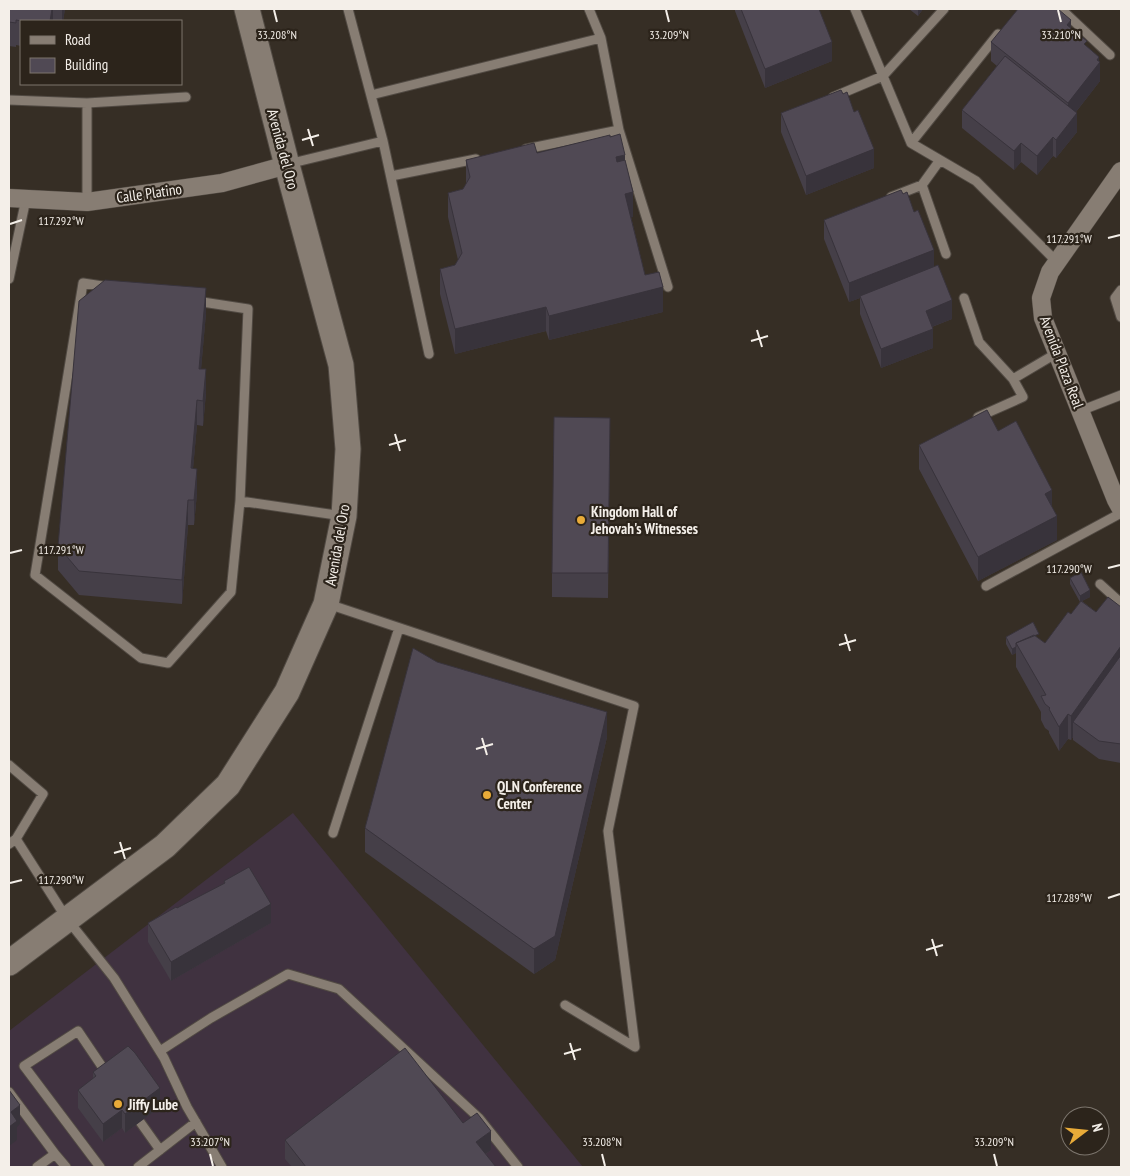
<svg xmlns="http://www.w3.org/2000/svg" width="1130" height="1176" font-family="'PT Sans Narrow',sans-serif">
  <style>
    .commercial { fill: #403240 }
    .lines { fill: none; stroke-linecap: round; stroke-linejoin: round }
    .lane-casing { stroke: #514a43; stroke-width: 11 }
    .street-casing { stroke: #514a43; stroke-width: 19 }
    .secondary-casing { stroke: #514a43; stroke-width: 27 }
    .lane { stroke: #877d73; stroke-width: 9 }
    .street { stroke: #877d73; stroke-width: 18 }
    .secondary { stroke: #877d73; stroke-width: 25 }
    .wall { fill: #453f48 }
    .shaded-wall { fill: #38333b }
    .building { fill: #504954; stroke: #38333b }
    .ticks { fill: none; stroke: #f4efe9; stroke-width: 2 }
    .poi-dot { fill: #e9ab38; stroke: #2c241b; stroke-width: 2 }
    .labels { text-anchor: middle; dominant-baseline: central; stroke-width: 4.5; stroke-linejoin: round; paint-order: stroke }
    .street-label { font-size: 15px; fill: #f4efe9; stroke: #2c241b }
    .poi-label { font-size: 15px; font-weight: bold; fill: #f4efe9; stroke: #2c241b; text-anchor: start }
    .ticks-label { font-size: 12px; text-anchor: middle; fill: #f4efe9; stroke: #2c241b; stroke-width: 4.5; stroke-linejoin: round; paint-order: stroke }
  </style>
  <rect width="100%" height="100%" fill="#362e25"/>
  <path class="commercial" d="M293,813L583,1167H9V1031Z"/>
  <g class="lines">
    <defs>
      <path id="lane" d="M348,9L383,141L429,354
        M855,9L911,143L976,181L1057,262
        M1061,9L1110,55
        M371,95L601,38
        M833,97L883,76L944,9
        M9,100L87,103
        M619,130L668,287
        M911,143L998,34
        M526,149L619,130L601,38L589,9
        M288,164L383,141
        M391,176L476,159
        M922,185L940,160
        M891,197L922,185L946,254
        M87,202V103L186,97
        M9,279L26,199
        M109,287L83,283L35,575L141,658L168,663L231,592L240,501
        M1121,290L1115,298L1121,317
        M964,298L979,342L1013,379L1057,353
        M196,301L248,309L240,501L343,516
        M1080,411L1121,395
        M978,417L1023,397L1013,379
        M1100,584L1121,603
        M986,586L1121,513
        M328,604L634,706L608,831L635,1047L565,1005
        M9,765L43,794L16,839L9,844
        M333,833L399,628
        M16,839L67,919L114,978L164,1058L187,1107L222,1167
        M160,1051L211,1018L288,974L339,989L479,1118L518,1167
        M9,1092L55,1154
        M133,1112L160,1150
        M37,1167L55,1154L66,1167
        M100,1167L24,1066L78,1031L107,1074
        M138,1167L196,1122"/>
      <path id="street" d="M1121,171L1050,272L1041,298L1043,318L1116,500L1121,509
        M9,198L87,202L222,183L287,165"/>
      <path id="secondary" d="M9,963L165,846L228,785L287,692L326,604L344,516L348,449L341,365L287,165L247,9"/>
    </defs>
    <use href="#lane" class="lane-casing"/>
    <use href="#street" class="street-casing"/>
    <use href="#secondary" class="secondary-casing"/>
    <use href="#lane" class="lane"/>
    <use href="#street" class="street"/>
    <use href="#secondary" class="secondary"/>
  </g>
  <path class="wall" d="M9,9H65L63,21H21V46L16,45V47L9,46Z
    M735,9H819L832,61L765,88L735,11Z
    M909,9H923L918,16Z
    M1071,29L1099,62L1100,81L1076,112L1077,132L1056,158L1053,156L1037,175L1021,162L1014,170L962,128V110L997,66L991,61V42Z
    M781,113L874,168L806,195L781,132Z
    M610,137L625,162L633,217H631L645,275L663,312L549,340L546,331L455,354L440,294V269L455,265L458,260L448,217V193L463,189L466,184V160L537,153Z
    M824,220L934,266L952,319L932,327L933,348L881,368L860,314V298L849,302L824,239Z
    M206,313L201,369L206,393L203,426L197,425L193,468L197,493L194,525H188L182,604L79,595L58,570V546Z
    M610,418L608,598L552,597V573Z
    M998,431L1057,540L978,581L919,469V445Z
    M1070,578L1090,597L1082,601L1096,612L1121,607V763L1099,759L1073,740V737L1071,740L1068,739L1059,751L1049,733V731L1045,728L1041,720V712L1016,667V653L1012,655L1006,644V637L1045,643L1071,614L1080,602L1070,584Z
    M607,737L555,960L534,974L365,852V828Z
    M224,881L271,923L171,981L148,942V923L224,884Z
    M93,1072L160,1107L125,1133L122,1128L103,1142L78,1108V1090L93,1079Z
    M463,1123L491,1150L486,1154L496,1167H292L285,1159V1140Z"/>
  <path class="shaded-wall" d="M52,9H53V21H50Z
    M62,9H65L63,21H62Z
    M918,9H923L918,16Z
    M1071,20V38L1067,25Z
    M832,42V61L765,88V69Z
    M1099,57V64L1100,62V81L1068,122V103Z
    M1077,113V132L1056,158V140Z
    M1053,137V156L1037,175V156Z
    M1021,143V162L1014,170V151Z
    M874,149V168L806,195V176Z
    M625,155V179L616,182V157Z
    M633,192V217L625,219V194Z
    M934,250V268L860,296V298L849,302V283Z
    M663,287V312L549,340V316Z
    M206,288V313L199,393V369Z
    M952,300V319L926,329V311Z
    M546,307V331L455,354V329Z
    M933,329V348L881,368V349Z
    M206,369V393L203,426V401Z
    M197,400V425L191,492V468Z
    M197,469V493L194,525V500Z
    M1052,490V515L1045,494Z
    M188,500V525L182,604V580Z
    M1057,516V540L978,581V557Z
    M1090,590V597L1080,602V596Z
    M1121,646V670L1073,722V737L1071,740V716Z
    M1016,647V653L1012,655V649Z
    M607,712V737L555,960L534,974V949Z
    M1068,714V739L1059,751V727Z
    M271,904V923L171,981V962Z
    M160,1088V1107L125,1133V1114Z
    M20,1105V1124L17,1127V1140L9,1146V1127L11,1112Z
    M122,1110V1128L103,1142V1124Z
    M491,1131V1150L476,1161V1142Z"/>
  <path class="building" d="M9,9H52L50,21H21L16,20V23L9,22Z
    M741,9H819L832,42L765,69Z
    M1018,9H1058L1071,20L1067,25L1087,41L1084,44L1099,57L1097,60L1100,62L1068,103L991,42Z
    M1005,56L1077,113L1056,140L1053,137L1037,156L1021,143L1014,151L962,110Z
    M841,90L843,94L847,92L854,112L858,110L874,149L806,176L781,113Z
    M620,134L625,155L616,157L617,162L625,160L633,192L625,194L645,275L659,272L663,287L549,316L546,307L455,329L440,269L455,265L462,253L448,193L463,189L470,177L466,160L534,143L537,153L610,135V137Z
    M901,190L903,194L907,192L914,212L918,210L934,250L849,283L824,220Z
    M938,265L952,300L926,311L933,329L881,349L860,296Z
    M105,280L206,288L199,369H206L203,401L197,400L191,468L197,469L194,500H188L182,580L79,571L58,546L79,301Z
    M987,410L998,431L1016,421L1052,490L1045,494L1057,516L978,557L919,445Z
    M554,417L610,418L608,573H552Z
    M1081,572L1090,590L1080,596L1070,578Z
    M1108,597L1121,607V646L1071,716L1068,714L1059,727L1049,709L1050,708L1045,704L1041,696L1046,695L1016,643L1034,635L1045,643L1068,612L1071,614L1081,601L1096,612Z
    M1033,622L1039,634L1016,643V647L1012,649L1006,637Z
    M413,648L437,662L607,712L555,936L534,949L365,828Z
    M1121,655V744L1099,741L1073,722Z
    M249,867L271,904L171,962L148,923L176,907L177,908L225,883L224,881Z
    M128,1046L135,1053L160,1088L125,1114L122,1110L103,1124L78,1090L96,1076L93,1072Z
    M405,1048L463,1123L477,1113L491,1131L476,1142L496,1167H306L285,1140Z
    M9,1090L20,1105L11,1112L17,1121L9,1127Z"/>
  <path class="ticks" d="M274,10L277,22M666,10L669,22M1058,10L1061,22M308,129L313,146M302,140L319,135M10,224L22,220M1108,238L1120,235M757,330L762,347M751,341L768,336M395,434L400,451M389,445L406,440M10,553L22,550M1108,568L1120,565M845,634L850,651M839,645L856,640M482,738L487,755M476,749L493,744M120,842L125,859M114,853L131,848M10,883L22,880M1108,898L1120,894M932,939L937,956M926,950L943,945M570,1043L575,1060M564,1054L581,1049M210,1154L213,1166M602,1154L605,1166M994,1154L997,1166"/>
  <g class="poi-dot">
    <circle cx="581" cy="520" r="5"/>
    <circle cx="487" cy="795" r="5"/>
    <circle cx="118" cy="1104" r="5"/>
  </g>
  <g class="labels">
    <g class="street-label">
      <text transform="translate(283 149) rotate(75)">Avenida del Oro</text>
      <text transform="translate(149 193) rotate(-8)">Calle Platino</text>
      <text transform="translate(1062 362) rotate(69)">Avenida Plaza Real</text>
      <text transform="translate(337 545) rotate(-80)">Avenida del Oro</text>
    </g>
    <g class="poi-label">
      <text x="591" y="511">Kingdom Hall of<tspan x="591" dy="17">Jehovah's Witnesses</tspan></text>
      <text x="497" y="786">QLN Conference<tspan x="497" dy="17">Center</tspan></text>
      <text x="128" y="1104">Jiffy Lube</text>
    </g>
  </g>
  <g class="ticks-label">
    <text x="277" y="39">33.208°N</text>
    <text x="669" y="39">33.209°N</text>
    <text x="1061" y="39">33.210°N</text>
    <text x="61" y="225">117.292°W</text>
    <text x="1069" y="243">117.291°W</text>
    <text x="61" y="554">117.291°W</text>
    <text x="1069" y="573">117.290°W</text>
    <text x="61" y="884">117.290°W</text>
    <text x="1069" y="902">117.289°W</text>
    <text x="210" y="1146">33.207°N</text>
    <text x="602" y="1146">33.208°N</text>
    <text x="994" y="1146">33.209°N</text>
  </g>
  <rect width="1130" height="1176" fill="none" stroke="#f4efe9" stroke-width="20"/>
  <rect x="20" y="20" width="162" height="65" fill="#2c241b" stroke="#7c756d"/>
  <rect x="30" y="36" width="25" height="8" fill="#877d73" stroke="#7c756d"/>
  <text x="65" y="45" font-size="15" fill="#f4efe9">Road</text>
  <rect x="30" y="58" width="25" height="15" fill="#504954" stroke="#7c756d"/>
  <text x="65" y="70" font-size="15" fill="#f4efe9">Building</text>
  <g transform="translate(1085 1131) rotate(74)"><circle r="24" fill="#2c241b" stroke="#7c756d"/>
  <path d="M0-4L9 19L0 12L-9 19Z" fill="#e9ab38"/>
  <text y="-8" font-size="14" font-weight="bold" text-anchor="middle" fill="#f4efe9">N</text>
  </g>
</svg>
